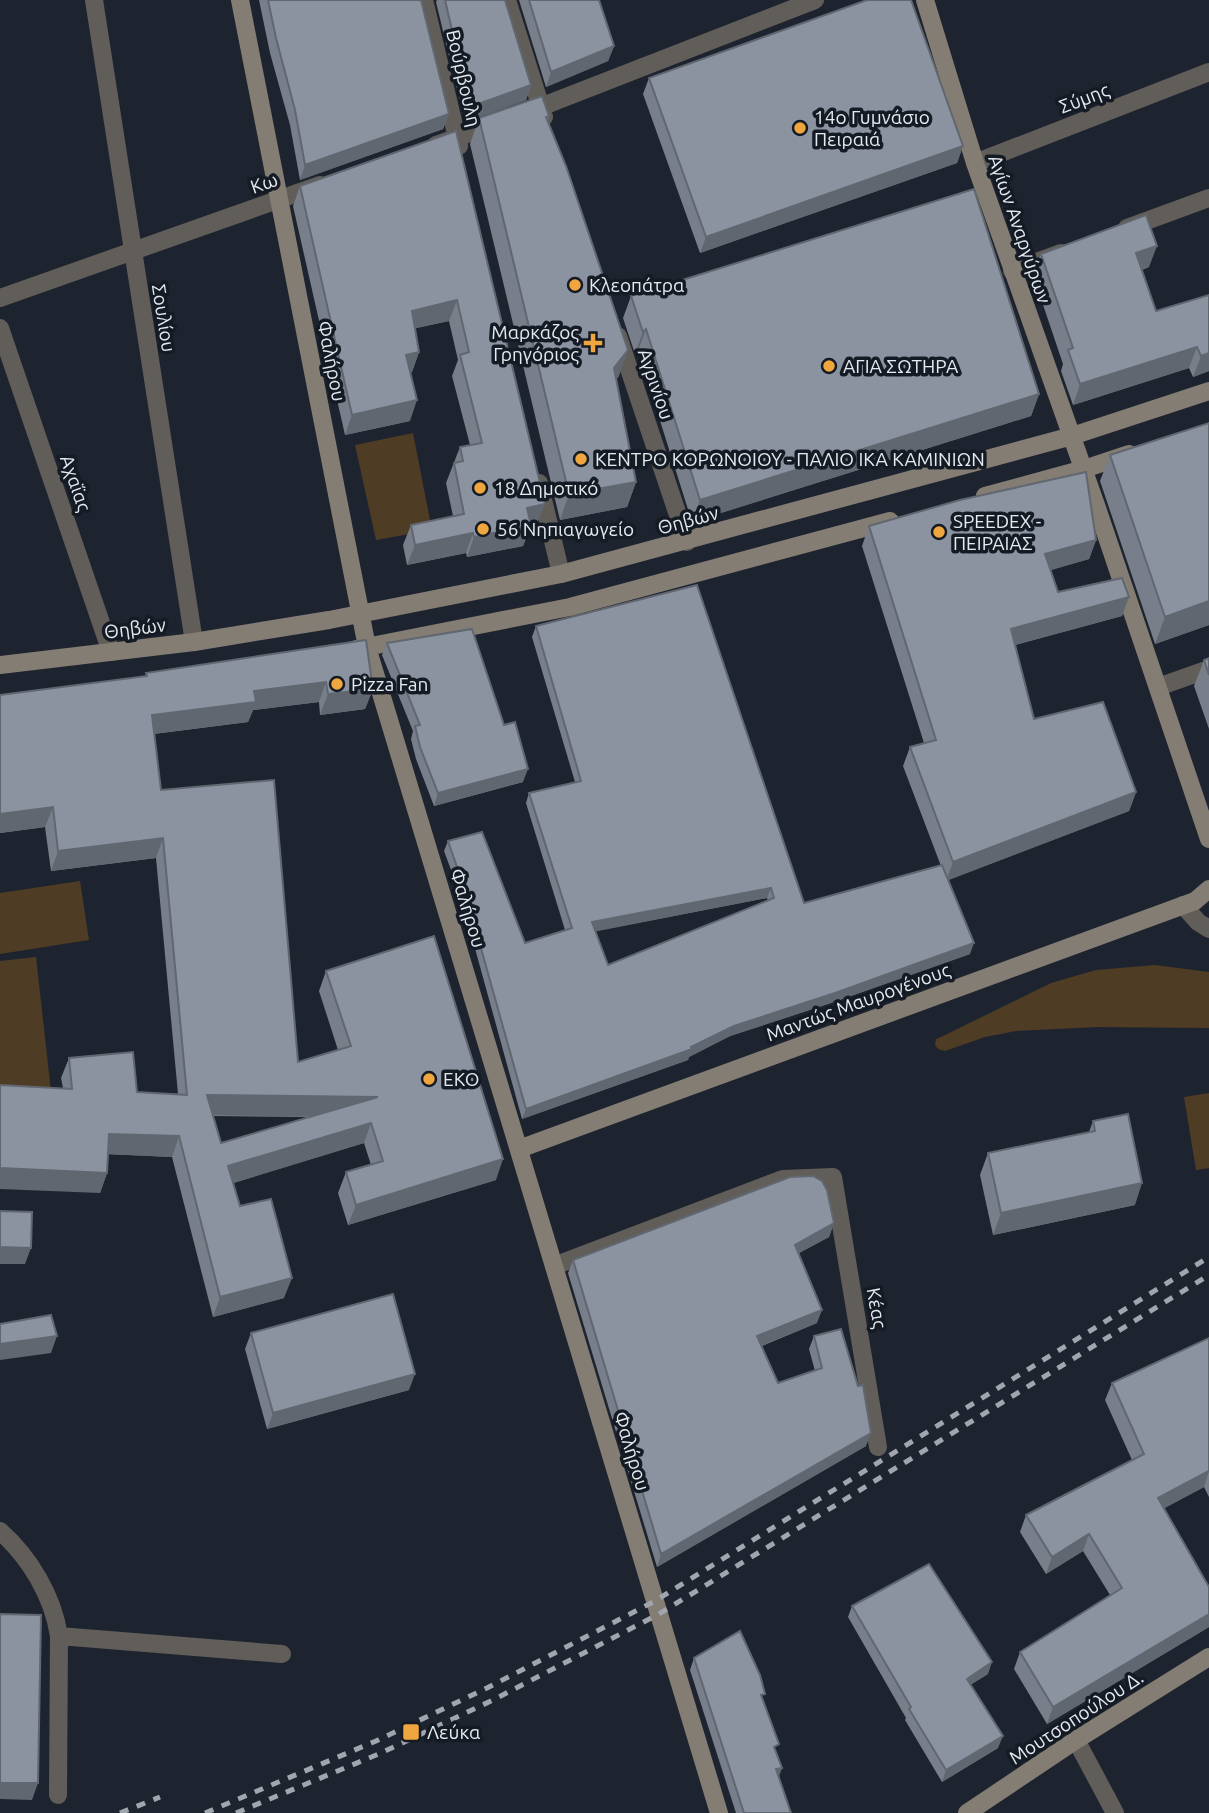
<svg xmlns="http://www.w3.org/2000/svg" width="1209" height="1813" font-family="Ubuntu,sans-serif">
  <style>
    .green { fill: #4f3c24 }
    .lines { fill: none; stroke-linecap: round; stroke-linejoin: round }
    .street { stroke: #615d58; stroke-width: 18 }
    .secondary { stroke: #847d74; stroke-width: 18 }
    .rail { stroke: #a1a6ae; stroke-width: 5; stroke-dasharray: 9 9; stroke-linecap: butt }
    .wall { fill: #787e8a; fill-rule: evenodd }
    .shaded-wall { fill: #616770 }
    .building { fill: #8b93a0; stroke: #616770; stroke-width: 2; fill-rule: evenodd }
    .poi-dot { fill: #f0a63f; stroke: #151b25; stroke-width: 2.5 }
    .labels { text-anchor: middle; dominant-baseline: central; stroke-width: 7; stroke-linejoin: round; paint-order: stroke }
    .street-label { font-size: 19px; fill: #e5e9f0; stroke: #151b25 }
    .poi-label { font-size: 19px; fill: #e5e9f0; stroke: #151b25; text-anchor: start }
  </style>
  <rect width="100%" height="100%" fill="#1e242f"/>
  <path class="green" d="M413,433L432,530L376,540L355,445Z
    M80,881L89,940L0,954V893Z
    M36,957L51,1091L0,1097V961Z
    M1155,965L1209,972V1028L1098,1027L1016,1031L985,1037L945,1051L938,1049L935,1045L936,1039L941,1037L1051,983L1096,970Z
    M1209,1093V1168L1196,1170L1184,1097Z"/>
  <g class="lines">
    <path class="street" d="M94,0L194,642
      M424,0L459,146
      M507,0L544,117
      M525,113L815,0
      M436,145L495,124
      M975,163L1209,72
      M1127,228L1209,198
      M1012,271L1061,253
      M0,298L320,185
      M0,328L111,652
      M618,336L687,542
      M539,483L561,574
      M1158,687L1209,669
      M1183,905L1198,922L1209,929
      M554,1266L783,1179L833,1177L878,1447
      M0,1531C30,1558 53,1596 59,1636L58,1795
      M59,1636L282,1654
      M1076,1740L1115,1813"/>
    <path class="secondary" d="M240,0L367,647L719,1813
      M925,0L975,163L1096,505L1209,839
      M985,496L1084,469L1129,454
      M356,649L570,607L890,521
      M0,665L194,642L329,620L561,574L1072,436L1209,391
      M519,1149L1195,901L1209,889
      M967,1813L1076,1740L1209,1657"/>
    <path class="rail" d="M120,1813L160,1797
      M205,1813L376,1741L487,1688L655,1601L1209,1257
      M236,1813L381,1753L493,1700L659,1614L1209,1275"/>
  </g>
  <path class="wall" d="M259,0H421L449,114L443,129L300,180L290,125L270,53Z
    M437,0H505L531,85L526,100L465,122L436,2Z
    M519,0H599L614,46L608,61L546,87Z
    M649,78L963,146L957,163L700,253L643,94Z
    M549,116L548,120L619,376L616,379L636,482L627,507L560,520L470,144L479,118Z
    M456,131L537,524L531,526L523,546L467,557L466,553L407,565L403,545L411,525L453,516L446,483L460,447L470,445L452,376L458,360L449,321L415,328L419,352L412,372L410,373V421L345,435L293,206L300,186Z
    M1041,254L1149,267L1142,270L1156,311L1209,295V371L1193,377L1189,368L1073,405L1061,371L1063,364L1033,275Z
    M631,296L1039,394L1031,416L692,522L638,351L635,354L623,318Z
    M1110,455L1209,625L1155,644L1100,481Z
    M869,526L1096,540L1089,559L1050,570L1058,592L1129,597L1122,616L1015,645L1034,719L1136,792L1129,811L948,880L970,954L831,1003L730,1036L689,1057L688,1060L522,1119L460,894L444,851L448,841L525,943L565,930L526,803L529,793L575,782L532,637L536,626L804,903L941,866L903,766L910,747L924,743L862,546ZM767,898L768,901L608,965L595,931Z
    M366,640L373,689L365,709L320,715L319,702L253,710L248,722L154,734L161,790L298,1062L338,1050L319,991L326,971L496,1180L348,1225L338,1193L346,1172L371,1165L364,1143L233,1183L240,1206L284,1298L213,1317L172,1157L108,1154L107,1173L100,1193L63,1088L61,1078L69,1058L137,1092L178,1094L156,858L51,871L45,827L0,833V695L145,677L146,673ZM213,1116L311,1117L221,1143Z
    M387,643L523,782L434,806L416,759L411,739L413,731L382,655Z
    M1209,658V729L1194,686L1204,660Z
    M1093,1121L1135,1205L993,1235L980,1175L988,1153L1089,1132Z
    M834,1223L829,1237L799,1253L817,1323L762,1346L778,1383L815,1371L809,1349L814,1336L866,1446L657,1567L568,1273L573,1260Z
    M251,1333L409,1390L267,1429L245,1349Z
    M1209,1338V1497L1204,1487L1164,1508L1209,1587V1627L1047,1724L1014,1669L1020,1652L1110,1595L1083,1551L1046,1574L1020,1532L1026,1515L1132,1460L1105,1400L1112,1383Z
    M852,1606L988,1674L970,1685L998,1748L942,1782L905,1720L906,1718L848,1617Z
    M694,1658L762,1700L776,1753L782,1768L778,1777L791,1813H736L690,1670Z"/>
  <path class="shaded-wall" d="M614,46L608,61L546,87L551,72Z
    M531,85L526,100L465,122L470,107Z
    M449,114L443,129L300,180L305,165Z
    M963,146L957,163L700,253L706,237Z
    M1157,246L1149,267L1128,274L1136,253Z
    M457,300L449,321L404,331L412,311Z
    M646,329L638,351L635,354L643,332Z
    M1197,347L1189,368L1073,405L1080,384Z
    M628,350L619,376L605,394L614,368Z
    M419,352L412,372L398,375L406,355Z
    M1209,353V371L1193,377L1201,356Z
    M1039,394L1031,416L692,522L700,500Z
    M417,400L410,421L345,435L352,415Z
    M636,482L627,507L560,520L569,494Z
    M545,504L537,524L531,526L523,546L467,557L474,537L527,508Z
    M473,533L466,553L407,565L415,545Z
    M1096,540L1089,559L1038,574L1045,554Z
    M1129,597L1122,616L1004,648L1011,629Z
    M1209,601V625L1155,644L1165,617Z
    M326,682L319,702L253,710L248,722L144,735L152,715L254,691Z
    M373,689L365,709L320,715L328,694Z
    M528,769L523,782L434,806L438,793Z
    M1136,792L1129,811L946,881L953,862Z
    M53,807L45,827L0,833V814Z
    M163,838L156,858L51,871L58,851Z
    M771,888L767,898L588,933L592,922Z
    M974,943L970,954L831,1003L730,1036L689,1057L688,1060L522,1119L526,1109L691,1047L734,1026Z
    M207,1095L378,1097L371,1117L200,1115Z
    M371,1123L364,1143L221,1187L228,1166Z
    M109,1134L179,1136L172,1157L101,1154Z
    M503,1159L496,1180L348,1225L356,1205Z
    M0,1168L107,1173L100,1193L0,1189Z
    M1142,1183L1135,1205L993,1235L1001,1213Z
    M834,1223L829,1237L790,1258L795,1245Z
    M0,1247L31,1248L25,1264H0Z
    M292,1278L284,1298L213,1317L220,1297Z
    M822,1310L817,1323L753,1349L757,1336Z
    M57,1336L51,1353L0,1360V1344Z
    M415,1374L409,1390L267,1429L273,1413Z
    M871,1433L866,1446L657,1567L661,1554Z
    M1209,1471L1204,1487L1152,1515L1158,1498Z
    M1089,1534L1083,1551L1046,1574L1052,1557Z
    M1209,1614V1627L1047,1724L1053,1707Z
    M992,1662L988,1674L962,1690L967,1679Z
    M1003,1736L998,1748L942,1782L946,1770Z
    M782,1768L778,1779L776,1769Z
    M0,1783H38L32,1800L0,1799Z"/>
  <path class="building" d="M268,0H421L449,114L305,165L295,110L276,38Z
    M445,0H505L531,85L470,107Z
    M529,0H599L614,46L551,72Z
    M867,0H911L963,146L706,237L649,78Z
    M542,96L549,116L546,117L566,166L628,350L614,368L636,482L569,494L479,118Z
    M456,131L545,504L527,508L531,525L474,537L473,533L415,545L411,525L464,514L454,463L463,461L460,447L482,443L460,355L469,352L457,300L412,311L419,352L406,355L417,400L352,415L300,186Z
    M974,189L1039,394L700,500L646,329L643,332L631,296Z
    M1146,215L1157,246L1136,253L1156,311L1209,295V353L1201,356L1197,347L1080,384L1068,350L1073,348L1041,254Z
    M1209,423V601L1165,617L1110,455Z
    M1086,472L1096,540L1045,554L1058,592L1122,578L1129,597L1011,629L1034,719L1103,702L1136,792L953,862L910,747L936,740L869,526L960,500Z
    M697,585L804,903L942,865L974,943L835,993L734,1026L691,1047L692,1049L526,1109L463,884L448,841L482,832L525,943L572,928L529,793L581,781L536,626ZM771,888L774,898L608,965L592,922Z
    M472,629L504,725L515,722L528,769L438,793L420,747L415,726L420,725L387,643Z
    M366,640L373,689L328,694L326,682L254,691L256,702L152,715L161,790L274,780L298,1062L351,1046L326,971L434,936L503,1159L356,1205L346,1172L383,1161L371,1123L228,1166L240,1206L271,1199L292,1278L220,1297L179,1136L109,1134L107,1173L0,1168V1085L72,1089L69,1058L133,1052L137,1092L187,1095L163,838L58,851L53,807L0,814V695L147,676L146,673ZM207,1095L378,1097L221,1143Z
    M1209,658V675L1204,660Z
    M1128,1114L1142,1183L1001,1213L988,1153L1095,1131L1093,1121Z
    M813,1176L822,1181L827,1190L834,1223L795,1245L822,1310L757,1336L778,1383L822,1368L814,1336L841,1329L858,1386L863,1385L871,1433L661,1554L573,1260L790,1177Z
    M0,1211L32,1212L31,1248L0,1247Z
    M393,1294L415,1374L273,1413L251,1333Z
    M51,1315L57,1336L0,1344V1324Z
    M1209,1338V1471L1158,1498L1209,1587V1614L1053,1707L1020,1652L1122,1588L1089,1534L1052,1557L1026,1515L1144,1454L1112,1383Z
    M929,1564L992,1662L967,1679L1003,1736L946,1770L909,1709L911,1707L852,1606Z
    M0,1614L41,1615L38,1783H0Z
    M740,1631L760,1675L765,1694L761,1695L779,1744L774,1747L782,1768L776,1769L791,1813H744L694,1658Z"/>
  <g class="poi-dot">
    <circle cx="800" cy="128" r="7"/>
    <circle cx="575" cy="285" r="7"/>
    <path d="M589.5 332.5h7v7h7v7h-7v7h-7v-7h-7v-7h7z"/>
    <circle cx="829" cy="366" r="7"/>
    <circle cx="581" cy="459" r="7"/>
    <circle cx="480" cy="488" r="7"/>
    <circle cx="483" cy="529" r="7"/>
    <circle cx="939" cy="532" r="7"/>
    <circle cx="337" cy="684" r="7"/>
    <circle cx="429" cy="1079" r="7"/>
    <rect x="402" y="1723" width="18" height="18" rx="3.5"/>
  </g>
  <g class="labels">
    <g class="street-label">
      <text transform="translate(464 78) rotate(77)">Βούρβουλη</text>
      <text transform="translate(1084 98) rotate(-21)">Σύμης</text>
      <text transform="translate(264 183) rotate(-19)">Κω</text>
      <text transform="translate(1020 229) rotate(71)">Αγίων Αναργύρων</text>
      <text transform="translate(164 318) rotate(81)">Σουλίου</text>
      <text transform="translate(332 361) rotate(79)">Φαλήρου</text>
      <text transform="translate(656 384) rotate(71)">Αγρινίου</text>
      <text transform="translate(76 483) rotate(71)">Αχαΐας</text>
      <text transform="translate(688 520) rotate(-15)">Θηβών</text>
      <text transform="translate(135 628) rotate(-7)">Θηβών</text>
      <text transform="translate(468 908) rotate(73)">Φαλήρου</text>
      <text transform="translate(858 1002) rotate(-20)">Μαντώς Μαυρογένους</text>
      <text transform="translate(877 1308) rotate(80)">Κέας</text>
      <text transform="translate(632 1451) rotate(73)">Φαλήρου</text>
      <text transform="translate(1076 1717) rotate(-33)">Μουτσοπούλου Δ.</text>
    </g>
    <g class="poi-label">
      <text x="814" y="117">14ο Γυμνάσιο<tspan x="814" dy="22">Πειραιά</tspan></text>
      <text x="589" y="285">Κλεοπάτρα</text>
      <text x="579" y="332" text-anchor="end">Μαρκάζος<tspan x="579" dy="22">Γρηγόριος</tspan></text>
      <text x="843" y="366">ΑΓΙΑ ΣΩΤΗΡΑ</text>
      <text x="595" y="459">ΚΕΝΤΡΟ ΚΟΡΩΝΟΙΟΥ - ΠΑΛΙΟ ΙΚΑ ΚΑΜΙΝΙΩΝ</text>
      <text x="494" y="488">18 Δημοτικό</text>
      <text x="953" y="521">SPEEDEX -<tspan x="953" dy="22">ΠΕΙΡΑΙΑΣ</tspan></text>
      <text x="497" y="529">56 Νηπιαγωγείο</text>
      <text x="351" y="684">Pizza Fan</text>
      <text x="443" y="1079">EKO</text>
      <text x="427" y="1732">Λεύκα</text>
    </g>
  </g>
</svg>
